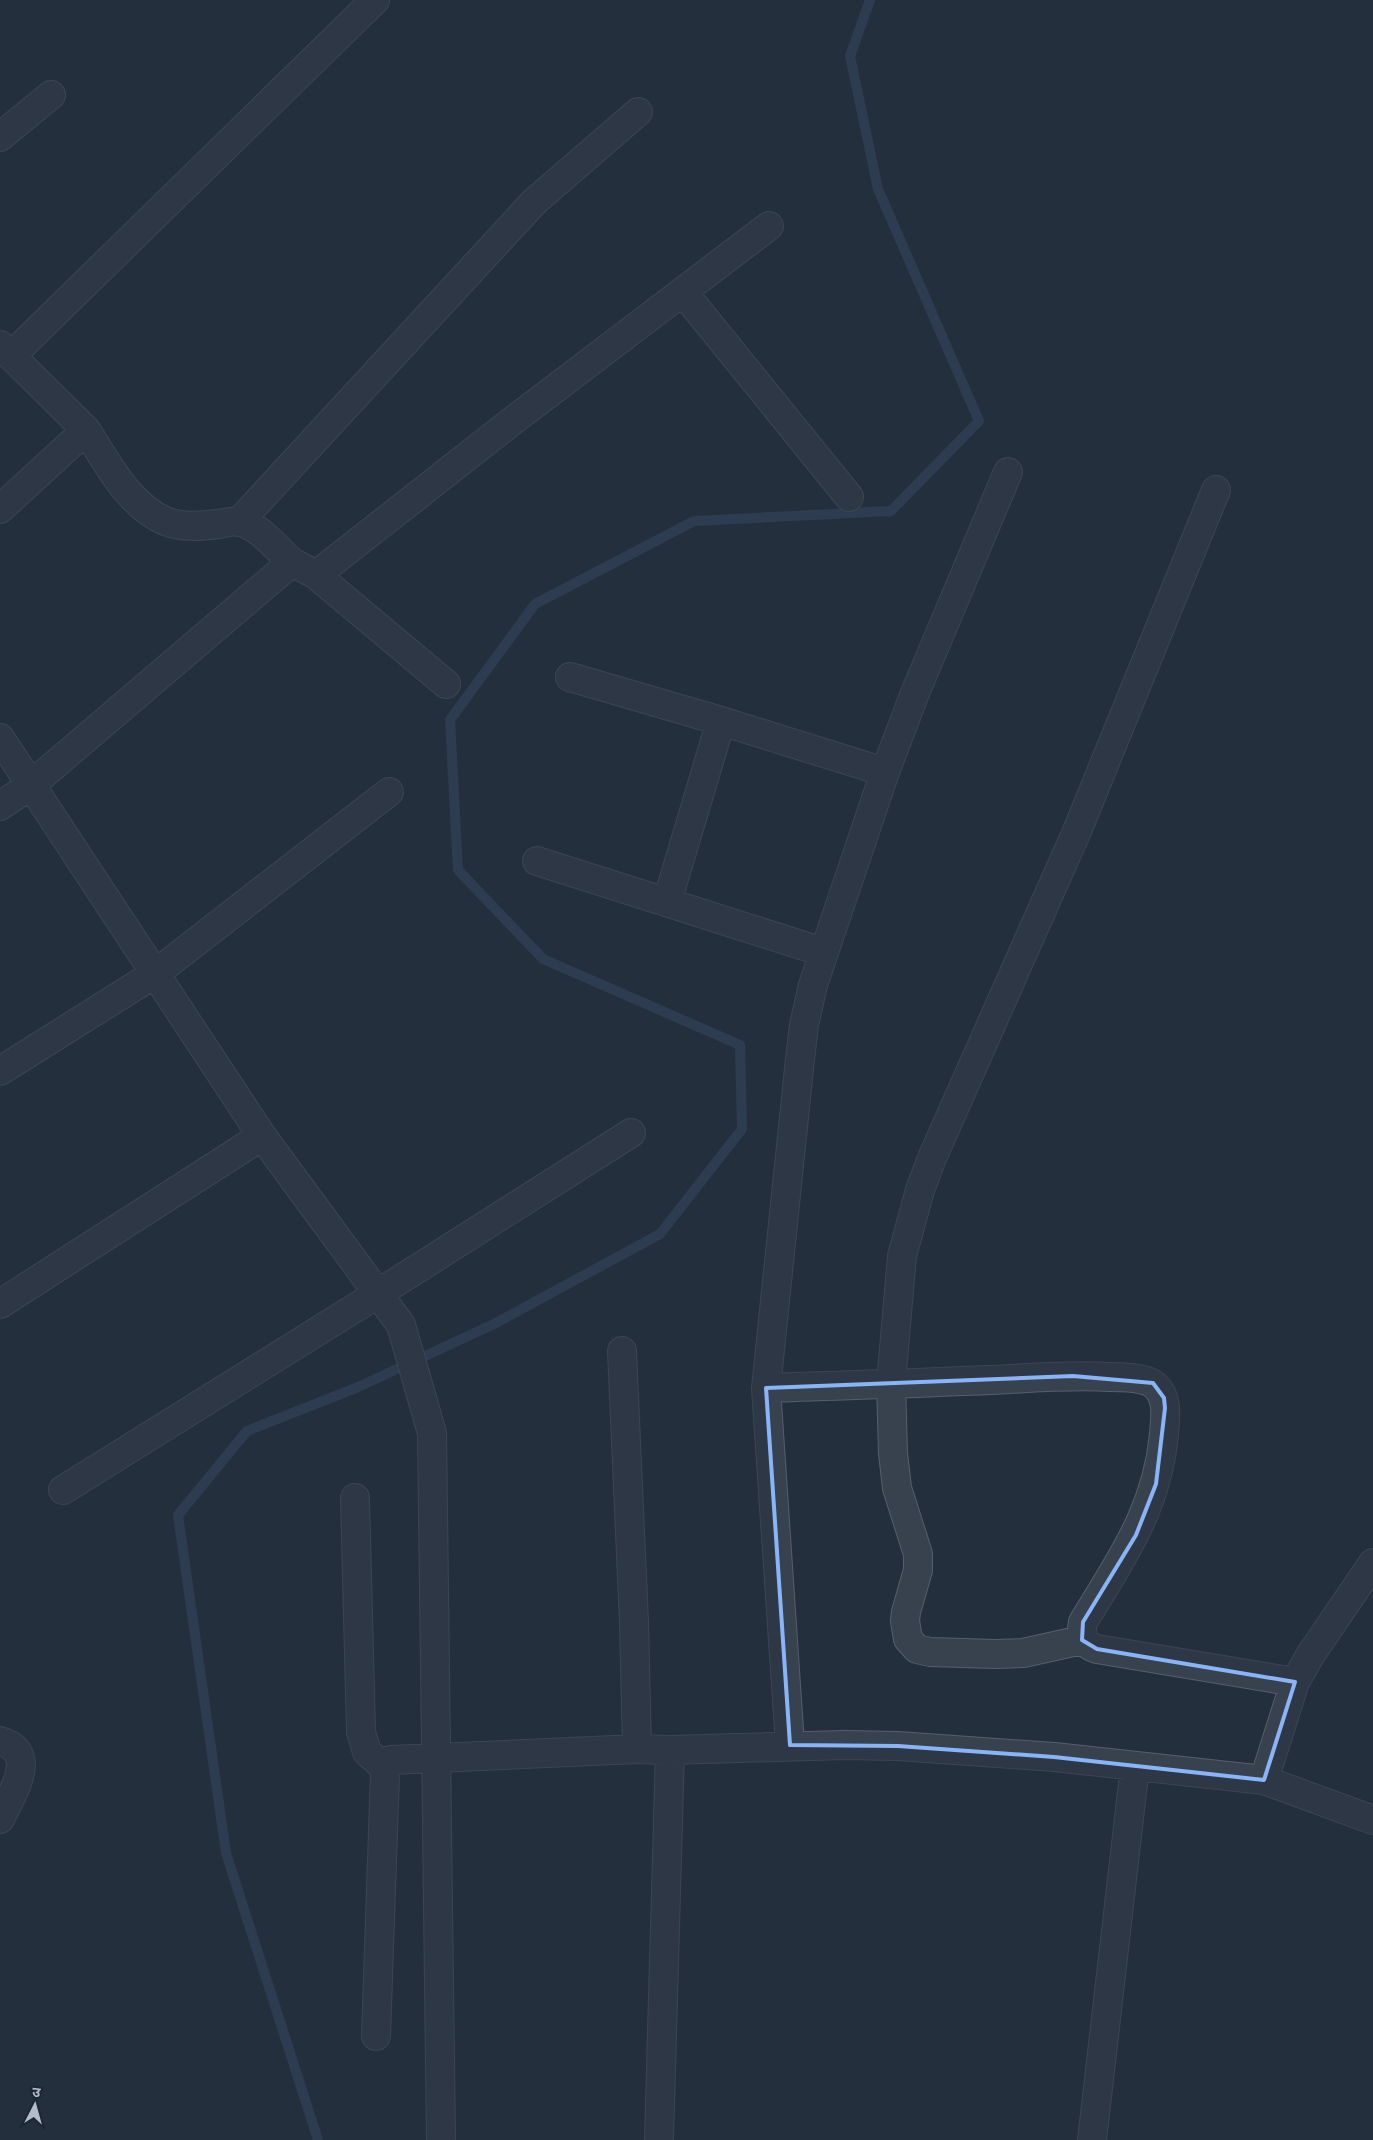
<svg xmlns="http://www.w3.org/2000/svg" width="1373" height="2140" font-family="'Fira Sans','Noto Sans Devanagari',sans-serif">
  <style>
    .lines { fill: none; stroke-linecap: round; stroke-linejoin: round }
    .stream { stroke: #394c67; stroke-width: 10 }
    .street-casing { stroke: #565f6c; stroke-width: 30 }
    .street { stroke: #38414e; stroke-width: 28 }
    .marked { fill: none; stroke: #8ab4f8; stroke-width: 4; stroke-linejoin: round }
  </style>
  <rect width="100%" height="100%" fill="#242f3e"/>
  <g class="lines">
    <path class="stream" d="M318,2140L226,1853L178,1515L247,1431L356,1388L494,1324L660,1234L742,1129L740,1045L543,959L458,870L450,720L535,604L694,521L891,511L979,421L878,189L850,56L870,0"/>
    <defs>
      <path id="street" d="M0,137L51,95
        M683,292L849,497
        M0,345L86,430L0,509
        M11,356L375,0
        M86,430C107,462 128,505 165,521C181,528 202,526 218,524C225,523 234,520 241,522C260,527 277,549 292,562
        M239,522L534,202L638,112
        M316,575L446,684
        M570,677L721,721L885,772
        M0,738L262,1136L401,1325L432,1433L441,2140
        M0,806L31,785L292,562L316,575L511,422L769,226
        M537,861L823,952
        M667,902L721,721
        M0,1071L156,973L389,792
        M0,1304L262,1136
        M622,1351L634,1622L637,1749
        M766,1388L800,1059L804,1025L813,985L885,772L915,693L1008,472
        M63,1490L379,1293L631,1133
        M355,1498L361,1732L367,1752L385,1768
        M1082,1640L1023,1653L995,1654L930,1652L917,1649L908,1639L905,1621L906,1612L918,1570V1554L897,1488L893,1453L891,1383L902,1256L920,1190L932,1158L1077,831L1216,490
        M0,1741C41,1752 11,1795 0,1819
        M790,1745L766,1388C847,1385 929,1383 1011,1379C1044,1377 1077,1375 1110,1377C1120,1377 1133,1377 1143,1380C1149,1381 1156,1385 1159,1390C1168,1402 1165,1420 1164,1434C1157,1510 1121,1559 1083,1622C1080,1637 1082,1644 1097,1649L1295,1682
        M1264,1780L1295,1682L1311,1654L1373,1563
        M376,2036L385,1773L387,1762L390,1760L637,1749L670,1750L845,1745L898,1746L1054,1757L1264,1780L1373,1820
        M659,2140L670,1750
        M1092,2140L1135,1766"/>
    </defs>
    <use href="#street" class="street-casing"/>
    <use href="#street" class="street"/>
  </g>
  <path d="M0 0H1373V2140H0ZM1073,1376L1153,1383L1164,1398L1165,1408L1156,1484L1136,1535L1083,1622L1082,1640L1097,1649L1295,1682L1264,1780L1054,1757L898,1746L790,1745L766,1388Z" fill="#242f3e" fill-opacity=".55" fill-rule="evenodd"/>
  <path class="marked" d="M1073,1376L1153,1383L1164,1398L1165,1408L1156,1484L1136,1535L1083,1622L1082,1640L1097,1649L1295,1682L1264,1780L1054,1757L898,1746L790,1745L766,1388Z"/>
  <g transform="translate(35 2105) rotate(6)" stroke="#1d2633" stroke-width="4" paint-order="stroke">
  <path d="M0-4L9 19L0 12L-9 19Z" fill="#b4bcc9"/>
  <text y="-8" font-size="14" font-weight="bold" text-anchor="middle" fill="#b4bcc9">उ</text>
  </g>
</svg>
